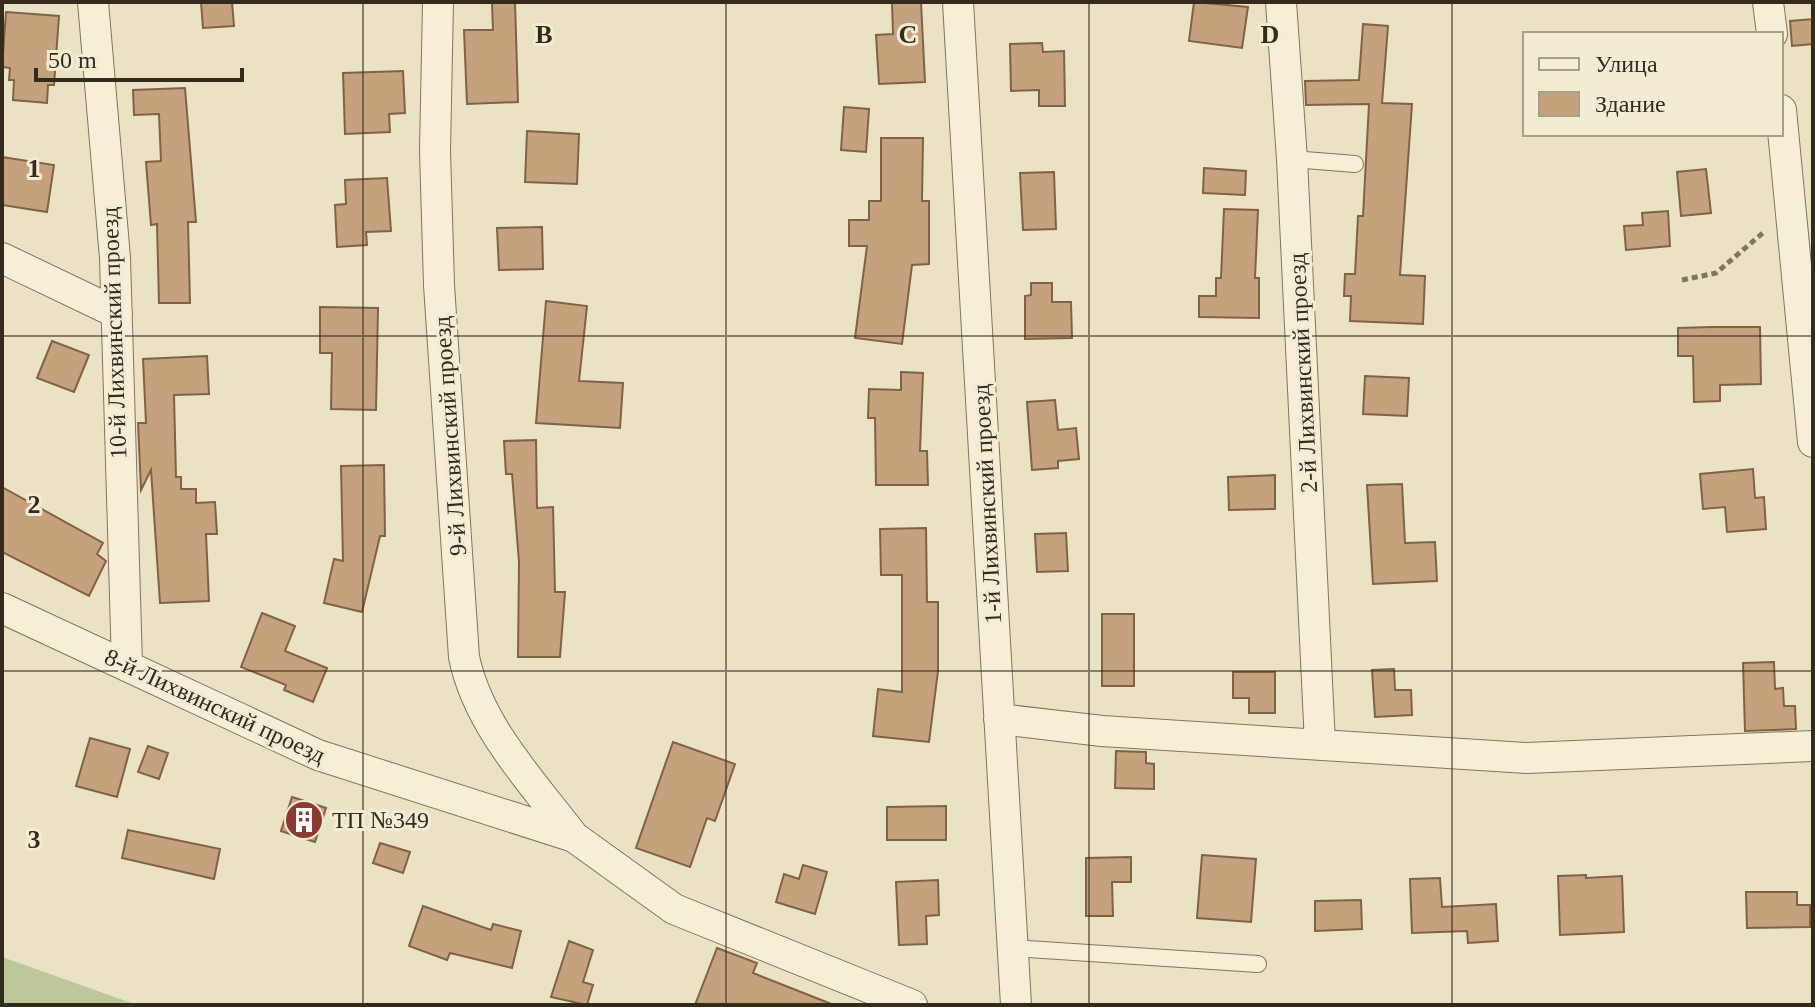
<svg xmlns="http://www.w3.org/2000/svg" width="1815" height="1007" font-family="Georgia,serif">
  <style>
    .green { fill: #bdc799 }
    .building { fill: #c5a27d; stroke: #806244; stroke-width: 2 }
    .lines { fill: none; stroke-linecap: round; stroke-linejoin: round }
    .service-casing { stroke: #83745c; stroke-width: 18 }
    .minor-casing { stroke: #83745c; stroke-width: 32 }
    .path { stroke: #83745c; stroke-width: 5; stroke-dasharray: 6 4; stroke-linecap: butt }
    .service { stroke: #f5efd7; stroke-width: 16 }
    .minor { stroke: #f5efd7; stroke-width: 30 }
    .grid { fill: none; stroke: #342b1f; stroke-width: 2; stroke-opacity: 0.55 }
    .labels { text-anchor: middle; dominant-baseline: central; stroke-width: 6; stroke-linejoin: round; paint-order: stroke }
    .street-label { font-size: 24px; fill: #342b1f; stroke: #f2ecd3 }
    .poi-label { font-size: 24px; fill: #342b1f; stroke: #f2ecd3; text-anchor: start }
    .grid-label { font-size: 26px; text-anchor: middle; font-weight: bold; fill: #342b1f; stroke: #f2ecd3; stroke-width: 6; stroke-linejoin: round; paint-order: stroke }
  </style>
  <rect width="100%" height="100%" fill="#eae2c4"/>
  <path class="green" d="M2,957L137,1005H2Z"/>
  <path class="building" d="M201,2H232L234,26L203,28Z
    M492,2H515L518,102L467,104L464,30H493Z
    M892,2H921L925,82L879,84L876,35L893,34Z
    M1194,2L1248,7L1242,48L1189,41Z
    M6,12L59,16L54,85H48L47,103L13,100L14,80H9L10,68L2,67Z
    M1813,19V44L1792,46L1790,21Z
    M1363,24L1388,26L1382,103L1412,104L1400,275L1425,276L1423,324L1350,321L1351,296H1344L1345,274H1355L1358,216H1363L1369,104L1306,105L1305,81L1359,80Z
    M1042,43L1043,52L1064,51L1065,106H1039V90L1011,91L1010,44Z
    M403,71L405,113L389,114L390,132L345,134L343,73Z
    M185,88L196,222H188L190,303H159L157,224L151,225L146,162L161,161L159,114L134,115L133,90Z
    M844,107L869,109L866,152L841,150Z
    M527,131L579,134L577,184L525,182Z
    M881,138H923L922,201H929V264L912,265L902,344L855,338L867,246H849V220H869V201H881Z
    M2,157L54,165L47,212L2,205Z
    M1204,168L1246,171L1245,195L1203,193Z
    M1706,169L1711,213L1681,216L1677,172Z
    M1054,172L1056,229L1023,230L1020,173Z
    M387,178L391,231L366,232L367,245L337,247L335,205L346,204L345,180Z
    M1224,209L1258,210L1255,278H1259V318L1199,317V296H1216V278H1221Z
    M1668,211L1670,246L1626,250L1624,226L1643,225L1642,213Z
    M542,227L543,269L499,270L497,228Z
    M1031,283H1052V302H1071L1072,338L1025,339V296L1031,295Z
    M546,301L587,306L579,381L623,383L620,428L536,423Z
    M320,307L378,308L376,410L331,409L332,353H320Z
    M1711,327H1760L1761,384L1720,385V401L1694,402L1693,356H1678V328Z
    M52,341L89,355L74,392L37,378Z
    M207,356L209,394L174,395L176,477H181V489H196V503L215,502L217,534H206L209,601L160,603L151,470L141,490L138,423H146L143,359Z
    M901,372L923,373L920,451H927L928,485H876L875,418H868L869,389L901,390Z
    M1365,376L1409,378L1407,416L1363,414Z
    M1055,400L1058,430L1076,428L1079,459L1058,461V468L1032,470L1027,402Z
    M536,440L537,508L553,507L555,592H565L560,657H518L519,562L512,474H506L504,441Z
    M384,465L385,536H380L362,612L324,603L334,559L343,561L341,466Z
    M1753,469L1755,498L1764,497L1766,529L1727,532L1725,507L1703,509L1700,474Z
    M1275,475V509L1229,510L1228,477Z
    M1402,484L1405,543L1435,542L1437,581L1373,584L1367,485Z
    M2,487L103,543L97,554L106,561L89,596L2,552Z
    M926,528L927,602H938V671L929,742L873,736L878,689L902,692V575H881L880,529Z
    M1066,533L1068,571L1037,572L1035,534Z
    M262,613L295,626L285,651L327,668L313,702L284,690L286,685L241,667Z
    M1102,614H1134V686H1102Z
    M1774,662L1775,689L1783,688L1784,706H1795L1796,729L1745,731L1743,663Z
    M1394,669L1395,690H1411L1412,715L1375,717L1372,670Z
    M1233,672H1275V713H1249V698H1233Z
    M90,738L130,749L117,797L76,786Z
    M673,742L735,764L715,821L707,818L690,867L636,848Z
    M148,746L168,753L159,779L138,772Z
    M1116,751L1146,752V763L1154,764V789L1115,788Z
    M292,797L326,808L315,842L281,831Z
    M946,806V840H887V807Z
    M128,830L220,849L214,879L122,858Z
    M380,843L410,852L403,873L373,863Z
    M1202,855L1256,859L1251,922L1197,918Z
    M1131,857V882H1112L1113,916H1086V858Z
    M803,865L827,872L815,914L776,902L784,874L799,879Z
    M1586,875V878L1622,876L1624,932L1560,935L1558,876Z
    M1440,878L1442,907L1496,904L1498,941L1468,943L1467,931L1412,933L1410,879Z
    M938,880L939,915L926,916L927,944L899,945L896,882Z
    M1746,892H1797V905H1810V927L1747,928Z
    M1361,900L1362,929L1315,931V901Z
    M423,906L491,930L493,924L521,931L512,968L450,953L447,960L409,946Z
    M569,941L593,950L583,982L593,985L587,1005L551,997Z
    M717,948L757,963L753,973L834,1005H695Z"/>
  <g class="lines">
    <defs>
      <path id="service" d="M1292,159L1355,164
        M1012,948L1258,964"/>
      <path id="minor" d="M93,2L115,258L127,665
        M438,2L435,151L439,285L464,657C478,726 533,783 574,837
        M958,2L1016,1005
        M1281,2L1292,159L1320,744
        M1768,2L1772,34
        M1781,110L1813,442
        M2,258L117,313
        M2,608L318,755L574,837L674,909L912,1005
        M999,719L1102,731L1527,758L1813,746"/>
    </defs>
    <use href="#service" class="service-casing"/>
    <use href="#minor" class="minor-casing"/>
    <path class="path" d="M1682,280L1716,273L1764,232"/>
    <use href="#service" class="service"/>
    <use href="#minor" class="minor"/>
  </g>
  <path class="grid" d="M363,2V1005M726,2V1005M1089,2V1005M1452,2V1005M2,336H1813M2,671H1813"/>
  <defs>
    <symbol id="building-disc" viewBox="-11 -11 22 22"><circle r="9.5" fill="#8c3a32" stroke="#f2ecd3"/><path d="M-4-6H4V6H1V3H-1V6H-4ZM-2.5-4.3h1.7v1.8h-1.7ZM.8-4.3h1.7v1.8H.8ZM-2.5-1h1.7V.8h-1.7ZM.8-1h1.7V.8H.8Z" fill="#fff"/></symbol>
  </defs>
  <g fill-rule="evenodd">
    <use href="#building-disc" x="282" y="798" width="44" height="44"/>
  </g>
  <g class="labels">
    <g class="street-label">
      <text transform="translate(114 333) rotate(-92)">10-й Лихвинский проезд</text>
      <text transform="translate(1303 373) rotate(-93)">2-й Лихвинский проезд</text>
      <text transform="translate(450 436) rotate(-94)">9-й Лихвинский проезд</text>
      <text transform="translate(987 504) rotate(-93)">1-й Лихвинский проезд</text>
      <text transform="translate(215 706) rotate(25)">8-й Лихвинский проезд</text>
    </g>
    <g class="poi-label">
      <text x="332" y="820">ТП №349</text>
    </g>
  </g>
  <g class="grid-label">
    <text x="544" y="43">B</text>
    <text x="908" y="43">C</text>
    <text x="1270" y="43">D</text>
    <text x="34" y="177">1</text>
    <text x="34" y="513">2</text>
    <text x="34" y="848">3</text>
  </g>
  <rect width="1815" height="1007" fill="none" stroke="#342b1f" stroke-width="8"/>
  <rect x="1523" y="32" width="260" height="104" fill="#f2ecd3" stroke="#a69f8b" stroke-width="2"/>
  <rect x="1539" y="58" width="40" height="12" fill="#f5efd7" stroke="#a69f8b" stroke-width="2"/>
  <text x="1595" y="72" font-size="24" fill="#342b1f">Улица</text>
  <rect x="1539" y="92" width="40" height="24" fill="#c5a27d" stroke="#a69f8b" stroke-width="2"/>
  <text x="1595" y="112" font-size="24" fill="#342b1f">Здание</text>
  <path d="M36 68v12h206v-12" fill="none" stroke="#342b1f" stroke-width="4"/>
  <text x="48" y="68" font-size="24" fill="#342b1f" stroke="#f2ecd3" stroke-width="6" paint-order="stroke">50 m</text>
</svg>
